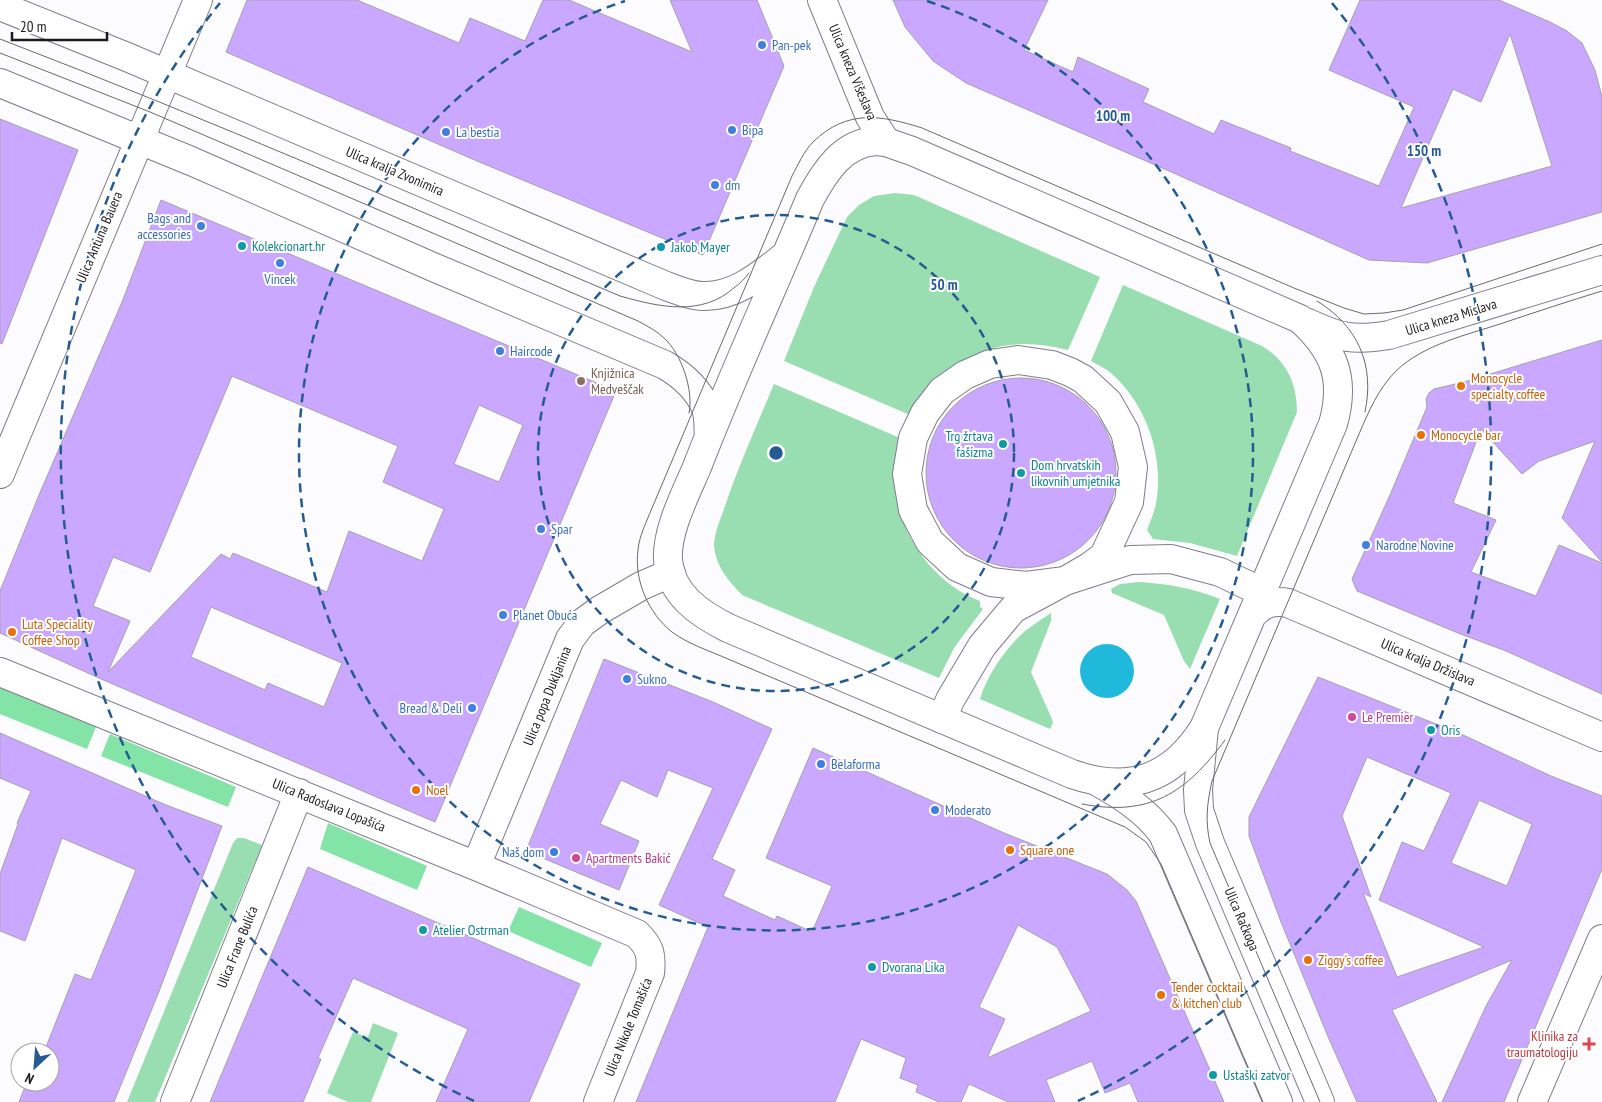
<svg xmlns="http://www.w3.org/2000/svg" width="1602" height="1102" font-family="'PT Sans Narrow',sans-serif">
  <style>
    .green { fill: #98deb0 }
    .forest { fill: #84e4a8 }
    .water { fill: #20b9dc }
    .building { fill: #cba8ff; stroke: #a5a0ad; fill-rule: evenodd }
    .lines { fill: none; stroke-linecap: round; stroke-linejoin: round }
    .street-casing { stroke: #817c89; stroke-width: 30 }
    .secondary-casing { stroke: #817c89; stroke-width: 30 }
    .street { stroke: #fff; stroke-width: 28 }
    .secondary { stroke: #fff; stroke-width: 28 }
    .tram { stroke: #6a696d; stroke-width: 1 }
    .ring { fill: none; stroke: #245b93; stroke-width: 2.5; stroke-dasharray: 9 6 }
    .shop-dot { fill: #3f7fe0; stroke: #fff; stroke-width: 2 }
    .culture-dot { fill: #0f9aa8; stroke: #fff; stroke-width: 2 }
    .education-dot { fill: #8d6e63; stroke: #fff; stroke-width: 2 }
    .food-dot { fill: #e8710a; stroke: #fff; stroke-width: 2 }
    .hotel-dot { fill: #d1479c; stroke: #fff; stroke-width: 2 }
    .health-dot { fill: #e0444e; stroke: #fff; stroke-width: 2 }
    .labels { text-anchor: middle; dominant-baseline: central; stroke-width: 4; stroke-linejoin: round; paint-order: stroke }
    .shop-label { font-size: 14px; fill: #366cbe; stroke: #fff; text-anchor: start }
    .street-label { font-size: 14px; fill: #1c1a1f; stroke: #fff }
    .culture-label { font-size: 14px; fill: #0d838f; stroke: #fff; text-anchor: start }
    .education-label { font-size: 14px; fill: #785e54; stroke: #fff; text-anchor: start }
    .food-label { font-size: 14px; fill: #c56008; stroke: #fff; text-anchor: start }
    .hotel-label { font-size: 14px; fill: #b23c85; stroke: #fff; text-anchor: start }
    .health-label { font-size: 14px; fill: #be3a42; stroke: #fff; text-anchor: end }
    .centre { fill: #245b93; stroke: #fff; stroke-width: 2.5 }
    .ring-label { font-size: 15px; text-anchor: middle; font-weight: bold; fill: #245b93; stroke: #fff; stroke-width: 4; stroke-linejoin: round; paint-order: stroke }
  </style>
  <rect width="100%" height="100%" fill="#fcfbfe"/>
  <path class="green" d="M895,193L914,195L1100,277L1068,350C1028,340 993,341 958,365C953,369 946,372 942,376C930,388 920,402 910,415L784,361L814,287L847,217L859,205L874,196Z
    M1123,285L1262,346C1287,361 1297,384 1297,412L1237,556L1190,543L1153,539L1147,530C1151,520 1156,508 1157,497C1163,452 1145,403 1111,373C1105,368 1098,365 1091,361Z
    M774,384L900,438C898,444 896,450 895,456C886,516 925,580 980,601V607L983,609L954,648L939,678L742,595C729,581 716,567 714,546C714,534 720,520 724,509C738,467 757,425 774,384Z
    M1139,582C1168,584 1193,588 1220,599L1190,669L1184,661L1164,615L1112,593L1111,589L1120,584Z
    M1051,613V621L1031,672L1052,719L1053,723L1050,729L980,699C987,675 1006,648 1025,631C1033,625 1042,619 1051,613Z
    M237,838H244L262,845L155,1102H127L233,843Z
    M373,1023L398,1033L371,1102H348L327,1093L353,1032L368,1037Z"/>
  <path class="forest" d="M0,688L96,727L87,749L0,714Z
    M110,734L236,787L228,807L101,756Z
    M328,823L427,866L417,890L320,849Z
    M519,907L602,943L591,967L508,931Z"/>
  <path class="water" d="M1080 671a27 27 0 1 1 54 0a27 27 0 1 1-54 0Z"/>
  <path class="building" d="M247,0H357L459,43L470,18L525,41L543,0H569L692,52L670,0H757L784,66L703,255L477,161L226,52Z
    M893,0H1048L1024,50L1073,72L1078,57L1149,89L1143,102L1214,134L1221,120L1291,148L1290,151L1379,186L1414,107L1329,70L1360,0H1499L1550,22L1567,31L1582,43L1595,70L1602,97V212L1427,263L1369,260L1169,171L966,83L933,61L905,27ZM1510,34L1552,166L1401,208L1453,89L1481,102Z
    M0,119L78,150L2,344L0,343Z
    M161,200L616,391L435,822L101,679L0,633V591L39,495L122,302ZM232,376L398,446L383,482L444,509L422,561L349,531L327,592L233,553L230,559L221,554L108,672L130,621L93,606L113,557L150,572ZM479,405L523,425L499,482L454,464ZM211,607L342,663L324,707L268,683L265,690L191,657Z
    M1602,340V562L1562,518L1595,441L1539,461L1522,474L1481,429L1453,503L1496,520L1471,572L1536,596L1559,545L1602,563V694L1506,651L1458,633L1357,591L1352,579L1390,495L1427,407L1426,399L1429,393L1434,389L1464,382Z
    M926 473a95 95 0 1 1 190 0a95 95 0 1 1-190 0Z
    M604,659L713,702L772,729L712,859L735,870L723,896L775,920L777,916L812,932L832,886L766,858L813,748L1004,833L1107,874L1127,890L1136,901L1224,1102H1138L1130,1083L1105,1093L1092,1061L1046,1080L1055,1102H1008L969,1084L961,1102H939L916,1092L918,1085L900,1078L906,1058L861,1039L835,1102H636L708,927L659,905L713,788L668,770L657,797L621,780L600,824L639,841L619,890L526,851ZM1018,925L1057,947L1091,1011L987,1058L1005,1019L979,1007Z
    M1318,677L1461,734L1551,776L1602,796V869L1504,1102H1442L1486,1006L1512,960L1392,1010L1437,1102H1357L1329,1039L1281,922L1249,836V817ZM1367,757L1451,793L1424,851L1402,842L1379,900L1484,947L1397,977L1363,893L1371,897L1342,816ZM1479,800L1532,824L1507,886L1451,863Z
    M0,733L166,805L222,826L158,994L114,1102H19L27,1082H50V1052H44L75,974L91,980L136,870L62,838L25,941L0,931V874L18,824L17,823L31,791L0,778Z
    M308,867L580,984L529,1102H436L468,1029L353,978L318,1058L321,1059L303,1102H210Z"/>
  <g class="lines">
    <defs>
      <path id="street" d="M822,0L870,117L886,142
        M1018,360L1052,365L1070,372L1083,379L1108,402L1125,432L1133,467L1129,502L1104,556L1089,567L1065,581L1026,586L991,582L957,567L930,542L913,510L907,474L913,438L925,413L942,391L965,375L990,364Z
        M0,672L476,866L637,934C650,947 652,955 650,973L598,1102
        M942,719L950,700L982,646L1013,609L1065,581L1130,560L1171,559L1220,572L1262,592
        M1204,728L1198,790L1199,810L1210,843L1320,1102
        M1098,782C1123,796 1146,811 1163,834L1278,1102
        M476,866L570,639L582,623L600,610L641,586L671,573
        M175,1102L299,793
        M1532,1102L1602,939"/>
      <path id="secondary" d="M0,6L127,57L666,286C678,290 690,296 703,296C736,297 761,274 785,256
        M0,83L191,161L433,267L665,365C682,375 698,389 706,408C709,416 708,427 709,436
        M876,141L886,142L912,151L1300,319C1334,350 1346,378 1333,424L1204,728C1172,779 1129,794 1072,774L728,628C700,614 671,595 668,560C666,531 686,493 697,467C732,376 773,288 810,199C825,171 843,143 876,141Z
        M1308,323C1340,338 1353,341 1389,335L1602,270
        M0,474L198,0
        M1254,613C1264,603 1274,600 1288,603L1602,737"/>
    </defs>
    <use href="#street" class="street-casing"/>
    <use href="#secondary" class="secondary-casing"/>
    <use href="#street" class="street"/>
    <use href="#secondary" class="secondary"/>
    <path class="tram" d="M0,39C209,119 414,209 620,296C659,307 702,317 735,287C740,283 745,279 749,273
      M0,53L150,112L638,321C647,326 657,331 664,338C681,353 694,390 689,413
      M1317,301C1358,326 1375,365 1365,412
      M1082,804C1150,817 1186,793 1225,740
      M1263,1102L1161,864L1146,842L1125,827L728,659C710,651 688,644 672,632C648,613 634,580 638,550C639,539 643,530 647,520L792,176C798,165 804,151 813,142C847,109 881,115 922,128L1294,288L1344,308L1364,314L1384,313L1403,310L1602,244
      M1320,1102L1210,843C1205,820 1207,804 1212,781L1359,434C1369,411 1378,389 1396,371C1424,344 1467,335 1503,323C1536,312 1569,301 1602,291"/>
  </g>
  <g class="ring">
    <circle cx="776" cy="453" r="238"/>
    <path d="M927 1A477 477 0 1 1 625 1"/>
    <path d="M474 1101A715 715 0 0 1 220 3M1332 3A715 715 0 0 1 1078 1101"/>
  </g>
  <g class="shop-dot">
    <circle cx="762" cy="45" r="5"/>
    <circle cx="732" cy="130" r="5"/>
    <circle cx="446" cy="132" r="5"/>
    <circle cx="715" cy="185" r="5"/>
    <circle cx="201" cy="226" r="5"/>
    <circle cx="280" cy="263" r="5"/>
    <circle cx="500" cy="351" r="5"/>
    <circle cx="541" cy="529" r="5"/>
    <circle cx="1366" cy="545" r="5"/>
    <circle cx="503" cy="615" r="5"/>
    <circle cx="627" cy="679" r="5"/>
    <circle cx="472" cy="708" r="5"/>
    <circle cx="821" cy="764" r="5"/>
    <circle cx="935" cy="810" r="5"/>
    <circle cx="554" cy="852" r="5"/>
  </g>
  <g class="culture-dot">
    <circle cx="242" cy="246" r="5"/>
    <circle cx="661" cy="247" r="5"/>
    <circle cx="1003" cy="444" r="5"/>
    <circle cx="1021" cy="473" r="5"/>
    <circle cx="1431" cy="730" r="5"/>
    <circle cx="423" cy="930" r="5"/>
    <circle cx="872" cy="967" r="5"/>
    <circle cx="1213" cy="1075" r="5"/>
  </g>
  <circle class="education-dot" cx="581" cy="381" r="5"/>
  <g class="food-dot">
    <circle cx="1461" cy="386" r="5"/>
    <circle cx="1421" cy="435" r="5"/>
    <circle cx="12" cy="632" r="5"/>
    <circle cx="416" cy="790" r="5"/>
    <circle cx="1010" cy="850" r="5"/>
    <circle cx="1308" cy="960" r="5"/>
    <circle cx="1161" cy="995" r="5"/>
  </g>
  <g class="hotel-dot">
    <circle cx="1352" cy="717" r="5"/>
    <circle cx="576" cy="858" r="5"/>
  </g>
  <path class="health-dot" d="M1586.5 1036.5h5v5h5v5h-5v5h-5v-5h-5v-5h5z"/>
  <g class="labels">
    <g class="shop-label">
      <text x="772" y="45">Pan-pek</text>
      <text x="742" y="130">Bipa</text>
      <text x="456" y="132">La bestia</text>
      <text x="725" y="185">dm</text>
      <text x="191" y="218" text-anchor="end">Bags and<tspan x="191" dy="16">accessories</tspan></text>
      <text x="280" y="279" text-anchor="middle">Vincek</text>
      <text x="510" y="351">Haircode</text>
      <text x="551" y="529">Spar</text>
      <text x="1376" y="545">Narodne Novine</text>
      <text x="513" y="615">Planet Obuća</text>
      <text x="637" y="679">Sukno</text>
      <text x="462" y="708" text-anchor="end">Bread &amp; Deli</text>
      <text x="831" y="764">Belaforma</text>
      <text x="945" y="810">Moderato</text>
      <text x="544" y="852" text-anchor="end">Naš dom</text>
    </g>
    <g class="street-label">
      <text transform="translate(853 72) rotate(67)">Ulica kneza Višeslava</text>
      <text transform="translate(395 171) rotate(23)">Ulica kralja Zvonimira</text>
      <text transform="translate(99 237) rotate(-67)">Ulica Antuna Bauera</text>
      <text transform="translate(1451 317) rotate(-17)">Ulica kneza Mislava</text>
      <text transform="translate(1428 662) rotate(23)">Ulica kralja Držislava</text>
      <text transform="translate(547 696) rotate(-68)">Ulica popa Dukljanina</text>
      <text transform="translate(329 805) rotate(22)">Ulica Radoslava Lopašića</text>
      <text transform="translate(1242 919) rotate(67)">Ulica Račkoga</text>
      <text transform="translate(237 947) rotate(-68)">Ulica Frane Bulića</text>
      <text transform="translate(628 1027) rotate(-68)">Ulica Nikole Tomašića</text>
    </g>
    <g class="culture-label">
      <text x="252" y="246">Kolekcionart.hr</text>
      <text x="671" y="247">Jakob Mayer</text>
      <text x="993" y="436" text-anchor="end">Trg žrtava<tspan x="993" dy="16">fašizma</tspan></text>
      <text x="1031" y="465">Dom hrvatskih<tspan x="1031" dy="16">likovnih umjetnika</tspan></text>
      <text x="1441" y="730">Oris</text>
      <text x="433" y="930">Atelier Ostrman</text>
      <text x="882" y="967">Dvorana Lika</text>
      <text x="1223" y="1075">Ustaški zatvor</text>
    </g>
    <g class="education-label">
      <text x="591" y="373">Knjižnica<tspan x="591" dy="16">Medveščak</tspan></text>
    </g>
    <g class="food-label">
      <text x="1471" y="378">Monocycle<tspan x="1471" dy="16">specialty coffee</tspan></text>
      <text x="1431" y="435">Monocycle bar</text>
      <text x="22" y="624">Luta Speciality<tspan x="22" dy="16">Coffee Shop</tspan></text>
      <text x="426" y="790">Noel</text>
      <text x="1020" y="850">Square one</text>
      <text x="1318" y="960">Ziggy's coffee</text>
      <text x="1171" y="987">Tender cocktail<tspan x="1171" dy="16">&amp; kitchen club</tspan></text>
    </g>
    <g class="hotel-label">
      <text x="1362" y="717">Le Premier</text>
      <text x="586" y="858">Apartments Bakić</text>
    </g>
    <g class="health-label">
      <text x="1578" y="1036">Klinika za<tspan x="1578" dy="16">traumatologiju</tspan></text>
    </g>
  </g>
  <circle cx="776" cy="453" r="8" class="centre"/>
  <g class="ring-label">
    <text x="1113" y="121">100 m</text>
    <text x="1424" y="156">150 m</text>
    <text x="944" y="290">50 m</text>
  </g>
  <g transform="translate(35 1067) rotate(206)"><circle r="24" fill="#ffffff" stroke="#a4a3a5"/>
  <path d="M0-4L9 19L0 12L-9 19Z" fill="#245b93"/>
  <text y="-8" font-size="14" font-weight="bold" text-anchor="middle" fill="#1c1a1f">N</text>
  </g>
  <path d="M12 32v8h95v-8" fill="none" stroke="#1c1a1f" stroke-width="2.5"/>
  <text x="20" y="32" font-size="15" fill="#1c1a1f" stroke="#ffffff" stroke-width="4" paint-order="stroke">20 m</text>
</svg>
